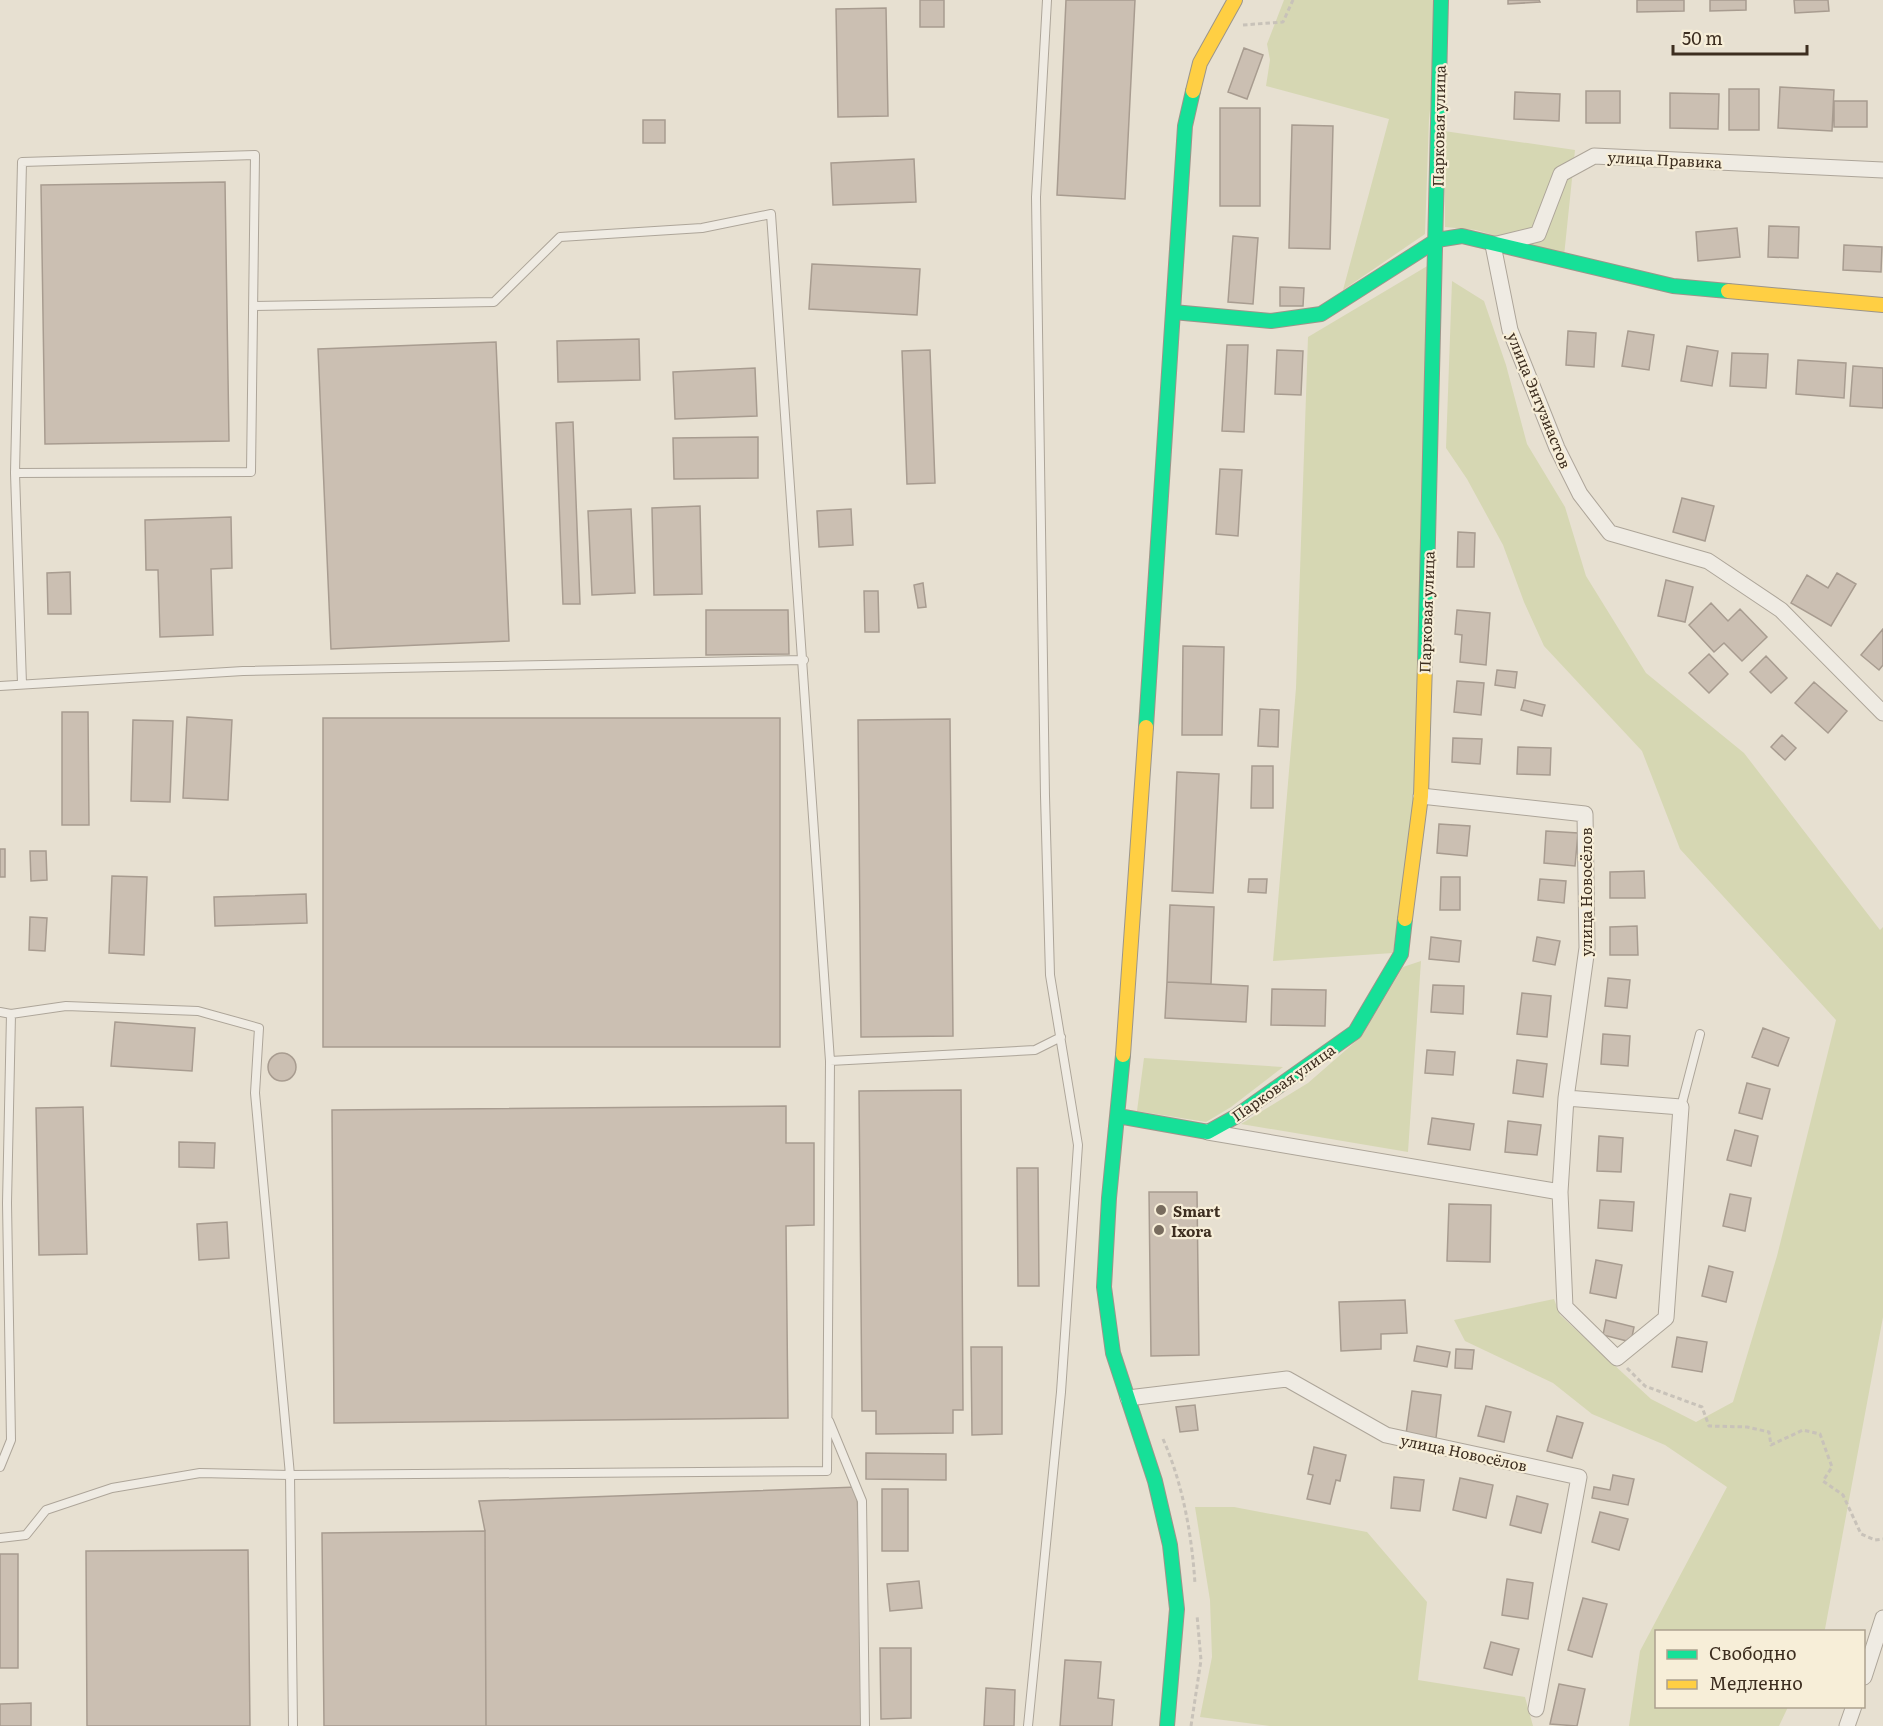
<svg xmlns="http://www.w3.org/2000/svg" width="1883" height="1726" font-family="Literata,serif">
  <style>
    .green { fill: #d6d7b3 }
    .building { fill: #cbbfb2; stroke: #a89c90; stroke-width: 1.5 }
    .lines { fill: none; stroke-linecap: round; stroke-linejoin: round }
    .lane-casing { stroke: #ada599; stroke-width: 10 }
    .street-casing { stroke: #ada599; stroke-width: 17 }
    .fast-casing { stroke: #9c958a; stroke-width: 16 }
    .slow-casing { stroke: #9c958a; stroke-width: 16 }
    .path { stroke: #c8c2b9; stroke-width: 3; stroke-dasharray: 4.5 3; stroke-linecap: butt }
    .lane { stroke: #efebe3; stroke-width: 8 }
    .street { stroke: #efebe3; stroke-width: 15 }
    .fast { stroke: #16e098; stroke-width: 14 }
    .slow { stroke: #ffcf43; stroke-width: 14 }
    .poi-dot { fill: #786c5e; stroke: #f7eed8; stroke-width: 2 }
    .labels { text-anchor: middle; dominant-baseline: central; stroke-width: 4.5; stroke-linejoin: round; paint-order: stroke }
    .street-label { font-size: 15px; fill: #3d2e20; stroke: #f7eed8 }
    .poi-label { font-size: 15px; font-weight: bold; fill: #3d2e20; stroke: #f7eed8; text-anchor: start }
  </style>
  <rect width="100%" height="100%" fill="#e7e0d1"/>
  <path class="green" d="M1284,0H1442L1429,119L1425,234L1343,290L1389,119L1266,86L1270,60L1267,44Z
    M1444,131L1575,150L1564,256L1476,230L1445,227Z
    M1429,265L1414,798L1393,953L1273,961L1296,688L1308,337Z
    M1452,281L1484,301L1506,365L1527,444L1565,507L1586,576L1646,673L1744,753L1880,930L1883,927V1317L1825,1629L1824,1632H1656V1706L1788,1707L1779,1726H1629L1640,1651L1727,1487L1665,1445L1592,1414L1553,1383L1465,1341L1454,1320L1554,1299L1560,1315L1651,1399L1696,1422L1733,1402L1777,1256L1836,1020L1680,849L1642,751L1544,646L1524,602L1503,545L1467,479L1446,448Z
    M1421,961L1408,1152L1241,1124L1308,1083L1362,1036L1403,967Z
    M1144,1058L1283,1067L1231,1107L1206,1122L1137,1111Z
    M1195,1507H1234L1367,1532L1427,1602L1418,1680L1525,1697L1533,1726H1270L1200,1717L1212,1657L1210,1600Z"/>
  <path class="building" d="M920,0H944V27H920Z
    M1066,0H1135L1125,199L1057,195Z
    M1508,0H1539L1540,2L1508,4Z
    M1637,0H1684V11L1637,12Z
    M1710,0H1746V10L1710,11Z
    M1794,0H1828L1829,11L1795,13Z
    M886,8L888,116L838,117L836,9Z
    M1244,48L1263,55L1247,99L1228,92Z
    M1780,87L1834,90L1832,131L1778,128Z
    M1729,89H1759V130H1729Z
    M1586,91H1620V123H1586Z
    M1515,92L1560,94L1559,121L1514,119Z
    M1670,93L1719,94L1718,129L1670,128Z
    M1834,101H1867V127H1834Z
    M1220,108H1260V206H1220Z
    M643,120H665V143H643Z
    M1292,125L1333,126L1330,249L1289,248Z
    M914,159L916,202L833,205L831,163Z
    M225,182L229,441L45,444L41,185Z
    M1769,226L1799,227L1798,258L1768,257Z
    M1737,228L1740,257L1698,261L1696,232Z
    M1233,236L1258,238L1253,304L1228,302Z
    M1844,245L1882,247L1881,272L1843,270Z
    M812,264L920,269L917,315L809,309Z
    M1280,287L1304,288L1303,306H1280Z
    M1568,331L1596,333L1594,367L1566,365Z
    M1628,331L1654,335L1649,370L1622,366Z
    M639,339L640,380L558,382L557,341Z
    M496,342L509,641L331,649L318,349Z
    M1227,345H1248L1244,432L1222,431Z
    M1687,346L1718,351L1712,386L1681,381Z
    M930,350L935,483L907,484L902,351Z
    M1277,350L1303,351L1301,395L1275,394Z
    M1732,353L1768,354L1766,388L1730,386Z
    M1798,360L1846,363L1844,398L1796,394Z
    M1853,366L1883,368V408L1850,406Z
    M755,368L757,416L675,419L673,372Z
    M573,422L580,604H563L556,423Z
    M758,437V478L674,479L673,438Z
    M1220,469L1242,470L1238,536L1216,534Z
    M1682,498L1714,506L1705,541L1673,532Z
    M700,506L702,594L654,595L652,508Z
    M631,509L635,593L592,595L588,511Z
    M851,509L853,545L819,547L817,511Z
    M231,517L232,568L211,569L213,635L160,637L158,570H146L145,520Z
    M1458,532L1475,533L1474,567H1457Z
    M70,572L71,614H48L47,573Z
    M1837,573L1856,584L1831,626L1791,603L1807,575L1828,588Z
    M1666,580L1693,587L1685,622L1658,616Z
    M923,583L926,607L918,608L914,585Z
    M864,591H878L879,632H865Z
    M1711,603L1728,621L1740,609L1767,637L1742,661L1724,643L1714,652L1689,625Z
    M706,610H788L789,654L706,655Z
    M1457,610L1490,613L1486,665L1460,662L1462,635L1455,634Z
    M1883,629V665L1879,670L1861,655Z
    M1183,646L1224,647L1222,735H1182Z
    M1709,654L1728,674L1709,693L1689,673Z
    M1766,656L1787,678L1771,693L1750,672Z
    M1497,670L1517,672L1515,688L1495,685Z
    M1457,681L1484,683L1481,715L1454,712Z
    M1814,682L1847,711L1828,733L1795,703Z
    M1524,700L1545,705L1542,716L1521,710Z
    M1260,709L1279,710L1278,747L1258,746Z
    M62,712H88L89,825H62Z
    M187,717L232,720L228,800L183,798Z
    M323,718H780V1047H323Z
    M950,719L953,1036L861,1037L858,720Z
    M133,720L173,721L170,802L131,801Z
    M1782,735L1796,748L1785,760L1771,747Z
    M1453,738L1482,739L1480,764L1452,762Z
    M1518,747L1551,748L1550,775L1517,774Z
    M1252,766H1273V808H1251Z
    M1177,772L1219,774L1213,893L1172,891Z
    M1439,824L1470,826L1467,856L1437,853Z
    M1546,831L1578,833L1575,866L1544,863Z
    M0,849H5V877H0Z
    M30,851H46L47,880L31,881Z
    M1644,871L1645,898H1610V872Z
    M112,876L147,877L144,955L109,953Z
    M1441,877H1460V910H1440Z
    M1249,879H1267L1266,893L1248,892Z
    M1540,879L1566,881L1564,903L1538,900Z
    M306,894L307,923L215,926L214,897Z
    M1170,905L1214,907L1211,984L1167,982Z
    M30,917L47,918L45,951L29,950Z
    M1637,926L1638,955H1610V927Z
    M1431,937L1461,941L1459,962L1429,959Z
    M1537,937L1560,941L1555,965L1533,961Z
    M1608,978L1630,980L1627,1008L1605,1006Z
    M1167,982L1248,986L1246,1022L1165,1018Z
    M1433,985L1464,986L1463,1014L1431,1012Z
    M1272,989L1326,990L1325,1026L1271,1025Z
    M1522,993L1551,996L1547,1037L1517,1034Z
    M115,1022L195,1028L192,1071L111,1066Z
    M1763,1028L1789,1038L1778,1066L1752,1057Z
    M1603,1034L1630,1036L1628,1066L1601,1064Z
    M1427,1050L1455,1052L1453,1075L1425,1073Z
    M268 1067a14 14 0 1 1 28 0a14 14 0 1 1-28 0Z
    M1517,1060L1547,1064L1543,1097L1513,1093Z
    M1747,1083L1770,1089L1762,1119L1739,1113Z
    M961,1090L963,1410H953V1433L876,1434V1411H862L859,1091Z
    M786,1106V1143H814V1225L786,1226L788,1418L334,1423L332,1110Z
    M83,1107L87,1254L39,1255L36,1108Z
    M1432,1118L1474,1124L1470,1150L1428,1144Z
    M1508,1121L1541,1125L1537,1155L1505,1152Z
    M1735,1130L1758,1136L1751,1166L1727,1160Z
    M1599,1136L1623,1138L1621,1172L1597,1171Z
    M179,1142L215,1143L214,1168L179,1167Z
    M1017,1168H1038L1039,1286H1018Z
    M1149,1192H1197L1199,1355L1151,1356Z
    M1730,1194L1751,1198L1745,1231L1723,1226Z
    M1600,1200L1634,1202L1632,1231L1598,1228Z
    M1449,1204L1491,1205L1490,1262L1447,1261Z
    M227,1222L229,1258L199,1260L197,1224Z
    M1596,1260L1622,1265L1616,1298L1590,1293Z
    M1709,1266L1733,1272L1726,1302L1702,1296Z
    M1405,1300L1407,1333L1381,1334V1349L1341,1351L1339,1302Z
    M1606,1320L1634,1327L1631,1342L1603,1335Z
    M1677,1337L1707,1342L1702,1372L1672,1367Z
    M1417,1346L1450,1352L1447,1367L1414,1361Z
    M971,1347H1002V1434L972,1435Z
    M1456,1349L1474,1350L1472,1369L1455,1368Z
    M1412,1391L1441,1395L1436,1438L1406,1434Z
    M1195,1405L1198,1430L1180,1432L1176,1407Z
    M1486,1406L1511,1412L1504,1442L1478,1436Z
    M1557,1416L1583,1423L1572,1458L1547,1451Z
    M1314,1447L1346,1455L1340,1481L1336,1480L1330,1504L1307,1499L1313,1475L1308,1474Z
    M866,1453L946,1454V1480L866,1479Z
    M1613,1475L1634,1479L1628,1505L1592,1498L1594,1487L1610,1490Z
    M1394,1477L1424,1480L1420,1511L1391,1508Z
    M1460,1478L1493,1485L1486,1518L1453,1510Z
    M857,1487L864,1726H486L485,1531L479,1501Z
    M882,1489H908V1551H882Z
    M1517,1496L1548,1504L1541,1533L1510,1525Z
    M1600,1512L1628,1519L1619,1550L1592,1542Z
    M485,1531L486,1726H324L322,1533Z
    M248,1550L250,1726H87L86,1551Z
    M0,1554H18V1668H0Z
    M1507,1579L1533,1583L1528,1619L1502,1615Z
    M919,1581L922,1608L890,1611L887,1584Z
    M1583,1598L1607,1604L1592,1657L1568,1650Z
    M1491,1642L1519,1649L1512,1675L1484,1668Z
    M880,1648H911V1718L881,1719Z
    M1065,1660L1101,1662L1098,1698L1114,1700L1112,1726H1060Z
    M1559,1684L1585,1689L1577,1726L1550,1724Z
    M986,1688L1015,1690L1014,1726H984Z
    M31,1703V1726H0V1704Z"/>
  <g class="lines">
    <defs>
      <path id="lane" d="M253,306L494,302L560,237L702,228L771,214L830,1061
        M15,473L22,162L255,155L251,472L15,473L22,684
        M0,686L243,671L804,660
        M0,1012L11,1014L7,1203L11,1440L0,1467
        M1681,1107L1700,1034
        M829,1421L862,1501L865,1726
        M0,1538L26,1535L46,1510L112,1488L200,1473L290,1475L255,1093L259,1028L198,1011L66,1006L11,1014
        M293,1726L290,1475L827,1471L830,1061L1035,1050L1061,1037
        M1028,1726L1061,1392L1078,1145L1050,975L1045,796L1036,197L1047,0"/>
      <path id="street" d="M1883,170L1594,156L1561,174L1538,234L1493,245L1510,330L1557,448L1580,494L1610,533L1708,561L1781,610L1883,713
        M1421,796L1585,814L1587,948L1566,1098L1560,1192L1565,1307L1617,1358L1666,1318L1681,1107L1566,1098
        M1208,1132L1560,1192
        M1128,1398L1287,1379L1386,1435L1579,1477L1536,1709
        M1864,1677L1883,1618
        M1847,1726L1854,1706"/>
      <path id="fast" d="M1173,312L1271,321L1321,314L1437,240L1462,236L1673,286L1728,291
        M1425,663L1441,0
        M1146,727L1185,126L1193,91
        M1123,1055L1109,1198L1104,1287L1113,1353L1155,1481L1170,1545L1177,1609L1167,1726
        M1118,1116L1208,1132L1235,1117L1355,1032L1401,954L1405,919"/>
      <path id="slow" d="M1193,91L1200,63L1235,0
        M1728,291L1883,305
        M1405,919L1421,796L1425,663
        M1123,1055L1146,727"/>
    </defs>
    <use href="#lane" class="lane-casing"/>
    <use href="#street" class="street-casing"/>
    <use href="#fast" class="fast-casing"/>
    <use href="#slow" class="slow-casing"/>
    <path class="path" d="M1243,25L1283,22L1293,0
      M1627,1368L1645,1386L1702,1407L1709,1426L1747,1427L1769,1432L1771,1445L1803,1430L1820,1434L1832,1467L1823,1481L1843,1495L1861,1534L1875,1540L1883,1539
      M1163,1439C1183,1484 1192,1536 1195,1584
      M1191,1726L1201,1660L1197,1615"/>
    <use href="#lane" class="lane"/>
    <use href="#street" class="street"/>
    <use href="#fast" class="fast"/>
    <use href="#slow" class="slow"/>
  </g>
  <g class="poi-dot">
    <circle cx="1161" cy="1210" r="6"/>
    <circle cx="1159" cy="1230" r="6"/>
  </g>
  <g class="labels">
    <g class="street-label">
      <text transform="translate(1438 126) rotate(-89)">Парковая улица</text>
      <text transform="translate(1665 159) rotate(3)">улица Правика</text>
      <text transform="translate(1540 400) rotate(68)">улица Энтузиастов</text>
      <text transform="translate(1426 612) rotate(-88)">Парковая улица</text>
      <text transform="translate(1585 892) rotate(-90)">улица Новосёлов</text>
      <text transform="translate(1283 1082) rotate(-35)">Парковая улица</text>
      <text transform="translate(1464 1452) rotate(12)">улица Новосёлов</text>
    </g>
    <g class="poi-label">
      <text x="1173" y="1210">Smart</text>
      <text x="1171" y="1230">Ixora</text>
    </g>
  </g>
  <rect x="1655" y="1630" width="210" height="78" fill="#f7eed8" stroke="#ada18e" stroke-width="1.5"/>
  <rect x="1667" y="1650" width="30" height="9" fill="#16e098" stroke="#ada18e" stroke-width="1.5"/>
  <text x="1709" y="1660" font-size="18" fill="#3d2e20">Свободно</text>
  <rect x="1667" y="1680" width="30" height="9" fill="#ffcf43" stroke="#ada18e" stroke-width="1.5"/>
  <text x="1709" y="1690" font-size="18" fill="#3d2e20">Медленно</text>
  <path d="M1673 45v9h134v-9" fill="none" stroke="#3d2e20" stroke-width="3"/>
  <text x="1682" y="45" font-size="18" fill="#3d2e20" stroke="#f7eed8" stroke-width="4.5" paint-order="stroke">50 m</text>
</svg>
